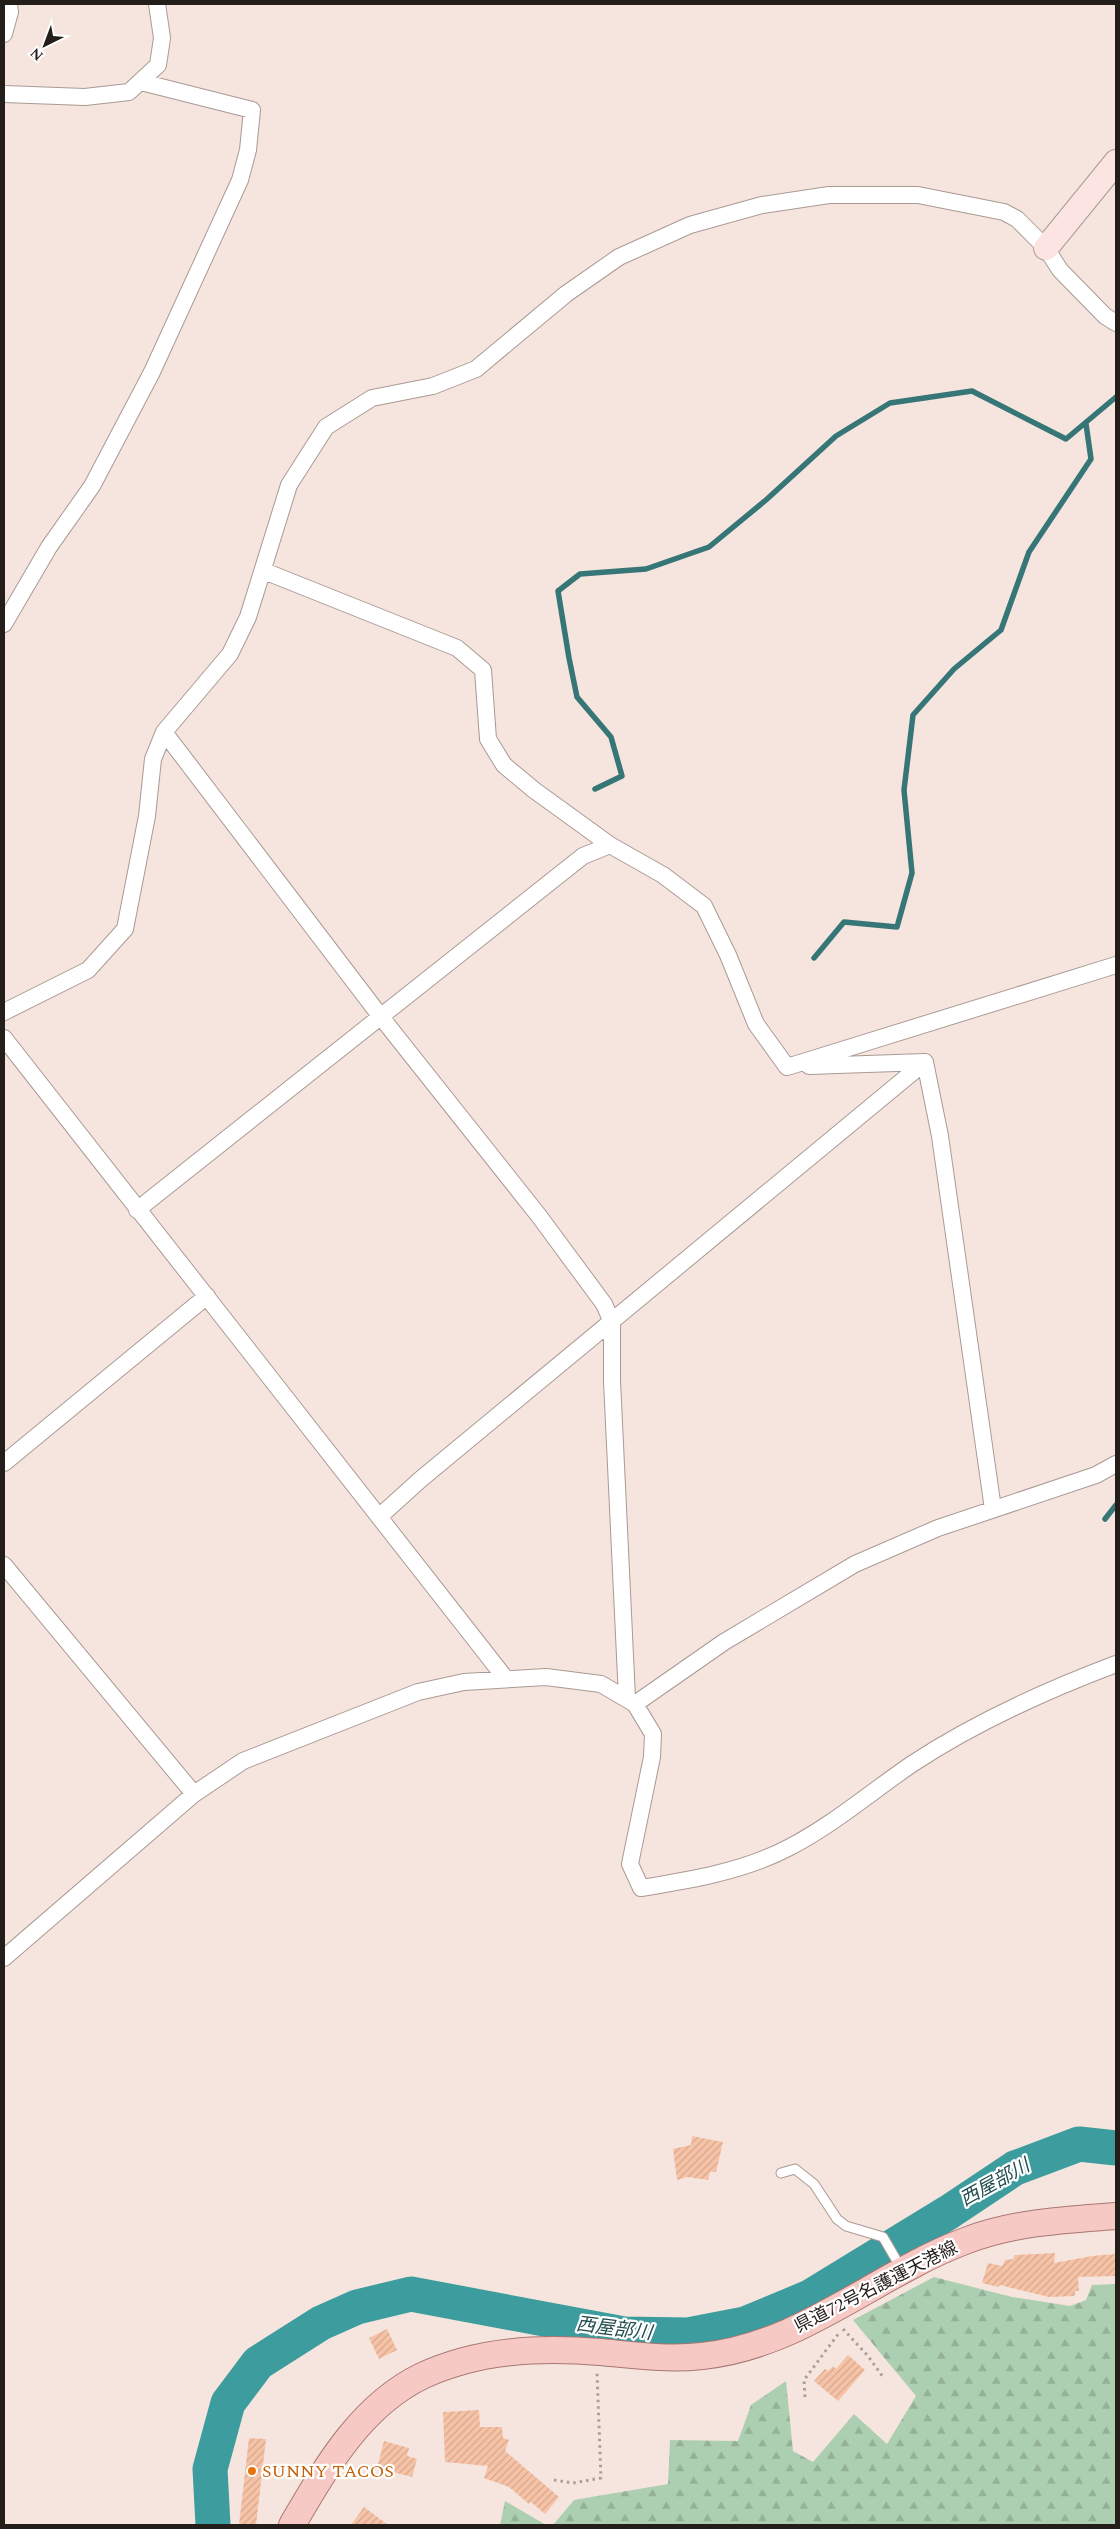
<svg xmlns="http://www.w3.org/2000/svg" width="1120" height="2529" font-family="Spectral,'Noto Sans JP',serif">
  <style>
    .forest { fill: url(#forest-firs) }
    .lines { fill: none; stroke-linecap: round; stroke-linejoin: round }
    .stream { stroke: #367677; stroke-width: 5.5 }
    .river { stroke: #3d9c9e; stroke-width: 35 }
    .building { fill: url(#building-hatch) }
    .lane-casing { stroke: #aa9a94; stroke-width: 11 }
    .street-casing { stroke: #aa9a94; stroke-width: 18 }
    .secondary-casing { stroke: #aa9a94; stroke-width: 26 }
    .primary-casing { stroke: #a97671; stroke-width: 28 }
    .path { stroke: #ab9e99; stroke-width: 3; stroke-dasharray: 2.5 4; stroke-linecap: butt }
    .lane { stroke: #fff; stroke-width: 9 }
    .street { stroke: #fff; stroke-width: 16 }
    .secondary { stroke: #fbe4e2; stroke-width: 24 }
    .primary { stroke: #f7c9c5; stroke-width: 26 }
    .food-dot { fill: #e8710a; stroke: #fff; stroke-width: 2 }
    .labels { text-anchor: middle; dominant-baseline: central; stroke-width: 4.5; stroke-linejoin: round; paint-order: stroke }
    .street-label { font-size: 18px; fill: #241e1b; stroke: #fff }
    .food-label { font-size: 18px; fill: #c56008; stroke: #fff; text-anchor: start }
    .water-label { font-size: 19px; font-style: italic; fill: #234d4e; stroke: #fff }
  </style>
  <defs>
    <pattern id="forest-firs" width="22" height="20" patternUnits="userSpaceOnUse" patternTransform="scale(1.25)"><rect width="22" height="20" fill="#accfb2"/><path d="M5 1l3.5 6h-7zM16 11l3.5 6h-7z" fill="#94b198"/></pattern>
    <pattern id="building-hatch" width="6" height="6" patternUnits="userSpaceOnUse" patternTransform="scale(1.25)"><rect width="6" height="6" fill="#f7c3a7"/><path d="M-1 1l2-2M0 6l6-6M5 7l2-2" fill="none" stroke="#d4a78f"/></pattern>
  </defs>
  <rect width="100%" height="100%" fill="#f6e5de"/>
  <path class="forest" d="M934,2277L1012,2297L1070,2306L1086,2300L1092,2285L1116,2284V2525H553L574,2500L668,2484L670,2440L738,2441L751,2405L786,2381L793,2451L813,2462L854,2414L887,2444L916,2396L853,2320Z
    M505,2501L546,2525H500Z"/>
  <g class="lines">
    <path class="stream" d="M595,789L622,776L611,737L577,697L569,658L558,591L580,574L646,569L709,547L766,500L836,436L890,403L972,391L1066,439L1116,397
      M814,958L844,922L897,927L912,873L904,790L913,715L954,669L1001,630L1029,552L1091,459L1086,424
      M1105,1519L1116,1505"/>
    <path class="river" d="M213,2525L210,2469L228,2403L258,2363L321,2323L357,2307L411,2294L624,2334L688,2335L745,2324L810,2297L949,2212L1015,2168L1079,2144L1116,2148"/>
  </g>
  <path class="building" d="M692,2136L723,2142L716,2172H710L708,2180L687,2177L677,2180L673,2149L691,2145Z
    M1055,2253L1054,2263L1092,2256L1116,2254V2276L1078,2277L1079,2291H1075V2296L1049,2297L1000,2285L998,2287L982,2283L988,2263L1002,2266L1005,2260L1013,2259L1015,2255Z
    M387,2329L397,2350L379,2359L369,2338Z
    M848,2355L865,2370L838,2401L814,2381L825,2369L828,2371L833,2366L836,2369Z
    M479,2410L480,2427H502L503,2438L509,2440L505,2451L559,2497L545,2514L531,2502L529,2504L509,2487L484,2478L488,2466L445,2462L443,2412Z
    M249,2438L266,2439L256,2525H239Z
    M384,2441L409,2448L407,2456L417,2459L412,2477L377,2468Z
    M364,2507L388,2525H351Z"/>
  <g class="lines">
    <defs>
      <path id="lane" d="M781,2173L795,2169L814,2184L837,2219L846,2226L883,2237L901,2268"/>
      <path id="street" d="M4,34L10,12L9,4
        M4,94L85,97L129,92L158,65L162,38L157,4
        M264,571L457,648L483,670L488,739L504,765L534,790L610,845L663,875L704,906L728,955L756,1024L787,1067
        M4,624L49,547L92,486L152,372L240,180L248,150L252,110L141,82
        M164,732L381,1017L539,1216L604,1304L612,1322V1381L627,1698
        M4,1012L88,970L125,929L147,816L153,759L164,732L230,654L248,617L289,485L326,427L372,398L433,386L476,369L566,294L619,257L690,225L762,205L829,195H918L1004,212L1017,219L1046,248L1060,270L1105,316L1116,323
        M4,1038L506,1679
        M925,1062L940,1136L993,1509
        M809,1066L925,1062
        M787,1067L1116,965
        M137,1210L583,856L610,845
        M4,1463L207,1296
        M379,1517L421,1479L925,1062
        M4,1565L194,1794
        M635,1704L724,1642L855,1564L938,1528L1096,1475L1116,1464
        M4,1958L194,1794L243,1761L418,1692L464,1682L546,1677L601,1684L635,1704L653,1734L652,1757L630,1864L641,1888C691,1880 745,1871 790,1847C834,1824 871,1792 912,1764C974,1723 1047,1690 1116,1664"/>
      <path id="secondary" d="M1046,248L1116,162"/>
      <path id="primary" d="M292,2525C325,2469 360,2406 422,2376C478,2350 539,2347 600,2352C633,2355 668,2360 702,2356C801,2346 875,2275 965,2241C1014,2222 1065,2220 1116,2216"/>
    </defs>
    <use href="#lane" class="lane-casing"/>
    <use href="#street" class="street-casing"/>
    <use href="#secondary" class="secondary-casing"/>
    <use href="#primary" class="primary-casing"/>
    <path class="path" d="M843,2329L868,2356L883,2377
      M805,2397L804,2380L839,2333
      M554,2480L573,2483L601,2478L597,2372"/>
    <use href="#lane" class="lane"/>
    <use href="#street" class="street"/>
    <use href="#secondary" class="secondary"/>
    <use href="#primary" class="primary"/>
  </g>
  <circle class="food-dot" cx="252" cy="2471" r="5"/>
  <g class="labels">
    <g class="street-label">
      <text transform="translate(876 2287) rotate(-27)">県道72号名護運天港線</text>
    </g>
    <g class="food-label">
      <text x="262" y="2471">SUNNY TACOS</text>
    </g>
    <g class="water-label">
      <text transform="translate(995 2183) rotate(-29)">西屋部川</text>
      <text transform="translate(614 2329) rotate(7)">西屋部川</text>
    </g>
  </g>
  <rect width="1120" height="2529" fill="none" stroke="#241e1b" stroke-width="10"/>
  <g transform="translate(45 45) rotate(222)" stroke="#ffffff" stroke-width="4" paint-order="stroke">
  <path d="M0-4L9 19L0 12L-9 19Z" fill="#241e1b"/>
  <text y="-8" font-size="14" font-weight="bold" text-anchor="middle" fill="#241e1b">N</text>
  </g>
</svg>
